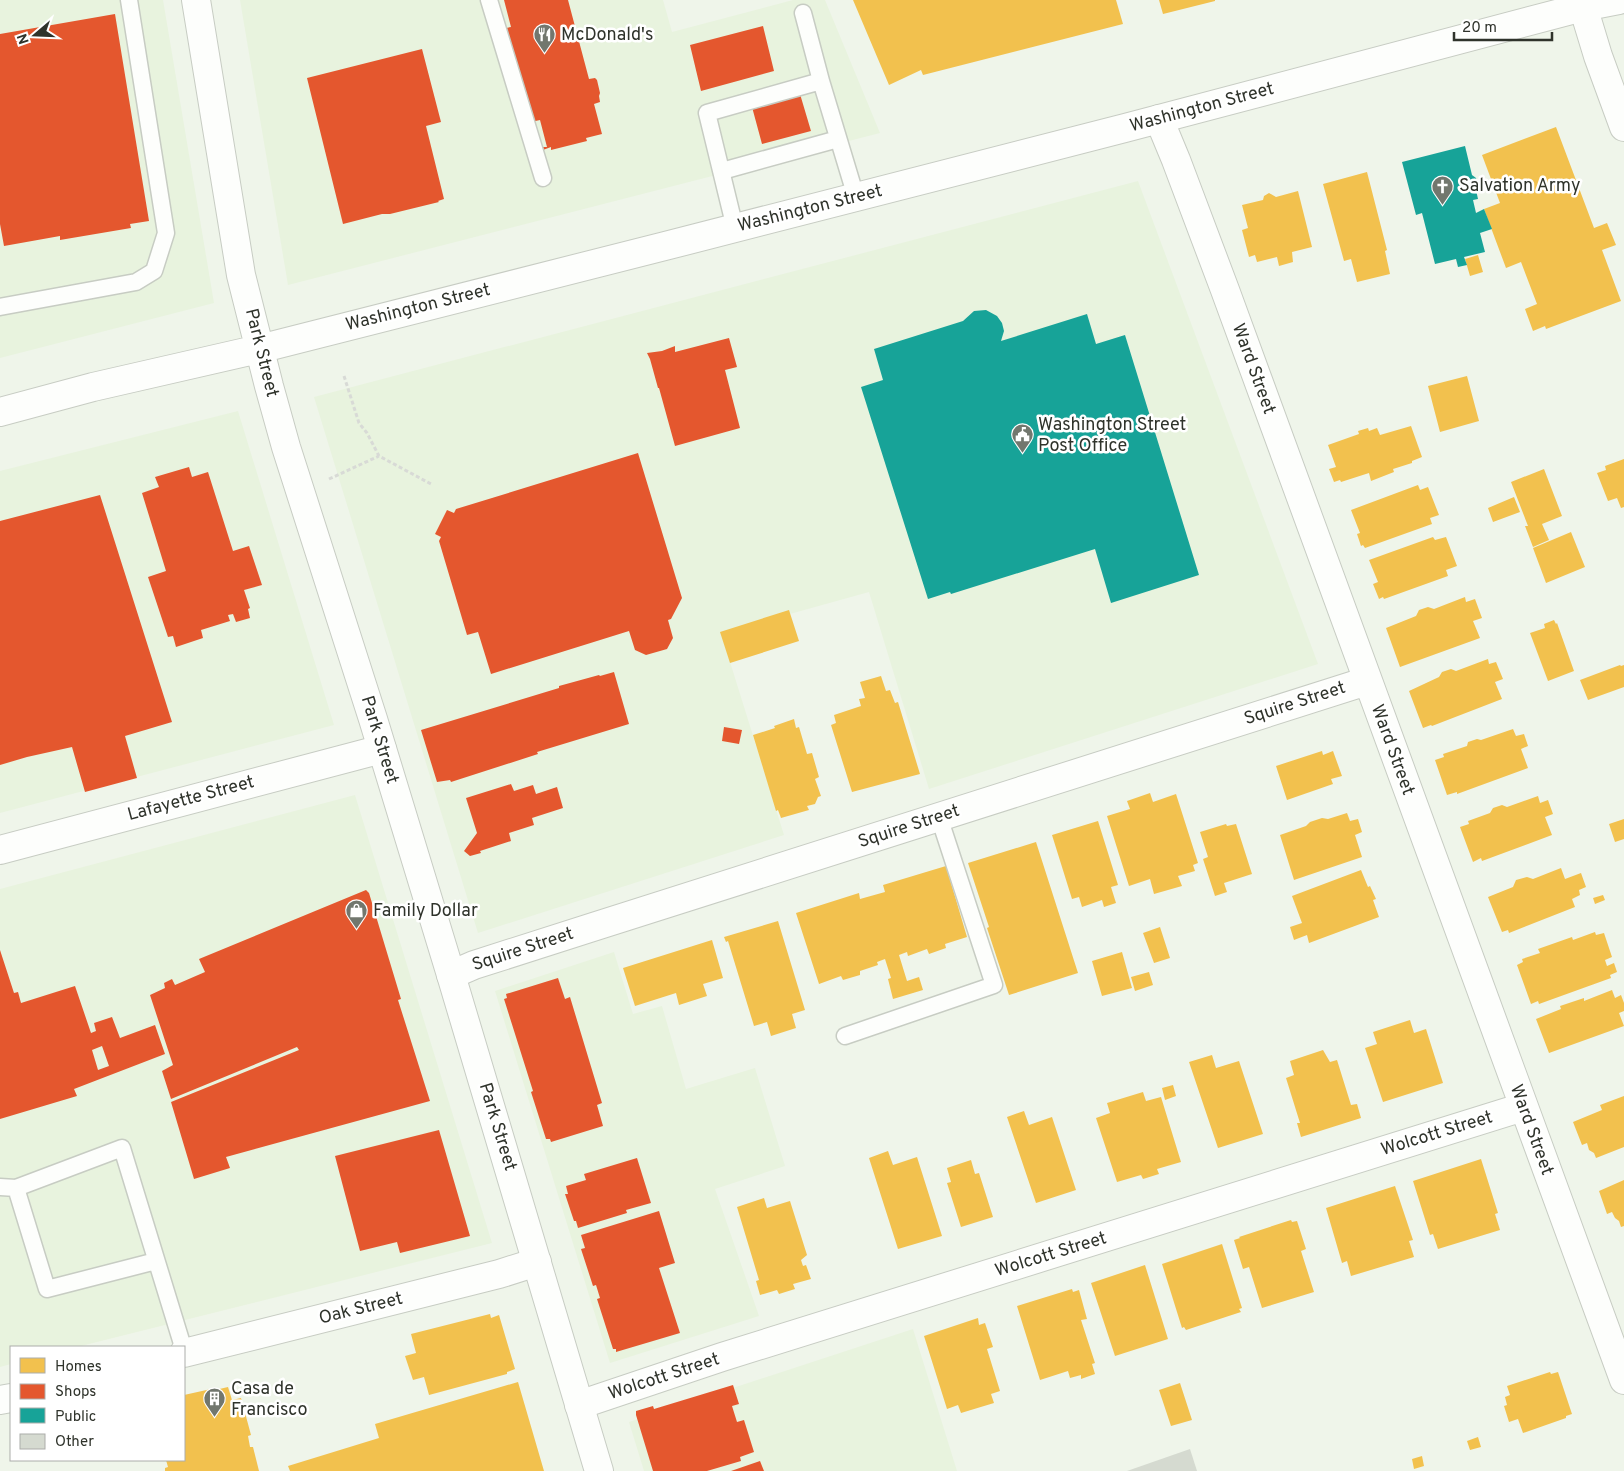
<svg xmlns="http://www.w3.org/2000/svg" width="1624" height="1471" font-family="Overpass,sans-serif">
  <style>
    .built { fill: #e8f3de }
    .homes { fill: #f2c14e }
    .shops { fill: #e4572e; fill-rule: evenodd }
    .public { fill: #17a398 }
    .building { fill: #d5dad0 }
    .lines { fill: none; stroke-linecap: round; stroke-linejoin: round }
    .service-casing { stroke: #c7ccc3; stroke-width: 19 }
    .minor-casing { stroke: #c7ccc3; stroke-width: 30 }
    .tertiary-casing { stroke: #c7ccc3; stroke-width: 30 }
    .secondary-casing { stroke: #c7ccc3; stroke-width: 30 }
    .path { stroke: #d8dad6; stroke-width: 3; stroke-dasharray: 4 2.5; stroke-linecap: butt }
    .service { stroke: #fdfefc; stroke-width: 16 }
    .minor { stroke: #fdfefc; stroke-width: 28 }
    .tertiary { stroke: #fdfefc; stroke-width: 28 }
    .secondary { stroke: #fdfefc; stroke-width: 28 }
    .labels { text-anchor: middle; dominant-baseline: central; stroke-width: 5; stroke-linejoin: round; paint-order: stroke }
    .poi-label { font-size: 18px; fill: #2f332b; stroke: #fff; text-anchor: start }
    .street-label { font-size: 18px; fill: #2f332b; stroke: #fff }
  </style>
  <rect width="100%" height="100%" fill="#eff5ea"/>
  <path class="built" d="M0,0H163L214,303L0,358Z
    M240,0H663L672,32L793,0H825L880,133L288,285Z
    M1138,181L1318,664L929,789L869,592L721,633L784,835L478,933L314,397Z
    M238,411L334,725L0,813V471Z
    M355,795L492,1243L77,1347H11V1364L0,1367V889Z
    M614,952L633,1014L662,1006L686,1089L755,1068L785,1166L715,1189L759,1316L610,1363L495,991Z
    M913,1329L957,1471H644L629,1422Z"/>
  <path class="homes" d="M853,0H1116L1123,24L923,75L921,70L889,85Z
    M1159,0H1215V1L1163,14Z
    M1556,127L1594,228L1607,223L1616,245L1602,250L1621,301L1546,329L1545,326L1533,331L1525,309L1537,304L1521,262L1506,268L1484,209L1500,203L1482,155Z
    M1367,172L1387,250L1385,251L1390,274L1357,282L1351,259L1344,261L1323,184Z
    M1298,191L1312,247L1292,252L1293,262L1279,266L1277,257L1257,262L1255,255L1249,257L1242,230L1248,228L1242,205L1263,200L1264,196L1269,193L1276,197Z
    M1478,255L1483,272L1470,276L1465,259Z
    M1467,376L1479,421L1440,432L1428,386Z
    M1411,426L1422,457L1412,461V463L1393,469L1394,472L1371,481L1369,473L1341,482L1340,480L1334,482L1329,469L1336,467L1328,445L1359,434L1358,431L1368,428L1369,431L1377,428L1380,435Z
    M1624,459V507L1621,508L1617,498L1608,501L1597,473L1606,470L1605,466Z
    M1544,469L1562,516L1542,524L1549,540L1533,547L1525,526H1528L1511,482Z
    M1418,485L1420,490L1428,487L1439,515L1430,518L1432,524L1365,548L1363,545L1361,546L1357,534L1360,533L1351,510Z
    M1514,497L1520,512L1493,522L1488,508Z
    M1571,532L1585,567L1546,583L1533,548Z
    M1433,537L1435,540L1446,537L1457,566L1446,570L1448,576L1384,599L1383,597L1379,599L1373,584L1378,582L1369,560Z
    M1465,597L1466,602L1475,599L1482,618L1473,621L1480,638L1400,667L1386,628L1416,616L1419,610L1428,607L1434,609Z
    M789,610L799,641L730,663L720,632Z
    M1554,620L1556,624L1557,623L1574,671L1548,681L1530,633L1545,628L1544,624Z
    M1488,659L1489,664L1496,662L1503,679L1495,682L1502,699L1432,726L1431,725L1423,728L1409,691L1439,677L1442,672L1451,669L1456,671Z
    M1620,665L1621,666L1624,665V687L1588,700L1580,680Z
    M881,676L886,691L890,690L895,703L898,702L920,774L852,792L831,725L836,723L834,715L861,706L859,699L865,698L860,682Z
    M794,719L796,728L799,727L807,754L812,753L819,777L815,779L821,796L818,797L815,804L807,806L809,810L781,818L778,810L776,811L753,735L775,728L774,726Z
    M1513,729L1516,736L1524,734L1528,746L1521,749L1528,768L1457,794V792L1447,795L1435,760L1444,757L1443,754L1467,746L1468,742L1477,739L1481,740Z
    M1322,751L1323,755L1333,751L1342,776L1331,779L1333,784L1287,800L1276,766Z
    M1150,793L1153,802L1176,794L1198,863L1193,865L1195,871L1178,876L1182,886L1154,894L1150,879L1129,886L1107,816L1130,809L1127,801Z
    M1538,796L1540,803L1548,800L1553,814L1545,817L1552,835L1482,861L1481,858L1473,862L1460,827L1469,824L1468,821L1490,813L1493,808L1502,805L1507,807Z
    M1347,813L1350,821L1358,819L1362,832L1355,835L1362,857L1294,880L1280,835L1306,826L1310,822L1322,818L1328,819Z
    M1624,819V839L1615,842L1609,824Z
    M1098,821L1118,885L1111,887L1116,903L1104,907L1102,900L1082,907L1079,897L1072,899L1052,835Z
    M1226,824L1227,826L1236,824L1252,874L1224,883L1227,892L1215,896L1203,859L1208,857L1200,832Z
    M1036,842L1078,973L1009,995L987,928L989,927L968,863Z
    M946,866L967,937L945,944L946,948L929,954L927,949L908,956L907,952L899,955L907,981L919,977L923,990L893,999L888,979L891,978L885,959L877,962L878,965L860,971V975L843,980L841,976L819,984L796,913L859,893L860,899L885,892L883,885Z
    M1561,868L1565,879L1581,873L1586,887L1579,890L1580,895L1572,899L1575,907L1509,933L1508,930L1502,932L1488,897L1513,887L1516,880L1527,877L1533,879Z
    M1361,870L1368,887L1370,886L1376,899L1373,900L1379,917L1309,943L1307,935L1294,940L1290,927L1302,923L1292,896Z
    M1603,895L1605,900L1595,904L1593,898Z
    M778,921L805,1010L792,1014L796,1028L771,1036L767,1022L754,1026L728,941L726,942L724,937Z
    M1160,927L1170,958L1154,963L1143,933Z
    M1595,932L1596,935L1604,933L1612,957L1605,960L1607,966L1614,963L1617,972L1610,975L1611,978L1539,1004L1538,1001L1531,1004L1517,965L1523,962L1522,959L1540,953L1538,949L1572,937L1573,940Z
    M712,940L723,978L703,984L707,996L679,1005L676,993L635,1006L623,968Z
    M1122,952L1132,988L1102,996L1092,961Z
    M1149,972L1153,985L1135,991L1131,977Z
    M1612,990L1615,998L1621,995L1624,1003V1011L1619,1013L1624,1026L1549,1053L1536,1019L1561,1009L1560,1006L1584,998V1001Z
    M1410,1020L1414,1033L1426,1029L1443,1083L1383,1102L1365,1048L1377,1044L1373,1032Z
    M1323,1050L1330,1062L1337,1060L1351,1105L1357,1104L1361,1118L1301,1137L1297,1123H1300L1286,1078L1294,1075L1290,1061Z
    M1212,1055L1216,1068L1239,1061L1263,1134L1218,1148L1189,1062Z
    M1173,1085L1176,1096L1165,1100L1162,1088Z
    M1143,1092L1146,1101L1161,1097L1181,1162L1157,1169L1159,1174L1143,1179L1141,1175L1117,1182L1096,1118L1110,1113L1107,1103Z
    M1624,1096V1147L1596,1158L1594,1153L1589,1150L1587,1143L1582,1145L1573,1122L1602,1110L1600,1105Z
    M1024,1111L1029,1125L1052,1117L1076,1190L1036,1203L1007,1117Z
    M888,1151L893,1165L917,1157L942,1236L898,1249L869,1158Z
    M1481,1159L1498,1213L1495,1214L1500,1230L1438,1249L1433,1234L1430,1235L1413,1181Z
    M971,1160L975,1174L979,1173L993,1217L961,1227L947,1183L951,1182L947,1168Z
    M1624,1180V1226L1621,1227L1619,1221L1615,1218L1612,1212L1607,1214L1599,1191Z
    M1395,1186L1413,1240L1409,1241L1414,1257L1351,1276L1347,1261L1342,1263L1326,1208Z
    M764,1198L767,1208L790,1201L807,1255L801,1260L803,1266L806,1265L811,1279L793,1284L795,1289L779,1294L777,1290L760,1295L756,1281L759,1280L737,1207Z
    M1291,1220L1292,1222L1297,1221L1306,1249L1301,1251L1314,1292L1262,1308L1249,1267L1243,1269L1234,1240L1240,1238L1239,1237Z
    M1222,1244L1242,1308L1239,1309L1241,1312L1186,1330L1184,1327L1182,1328L1162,1264Z
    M1145,1265L1168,1339L1115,1356L1091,1283Z
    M1072,1289L1073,1292L1079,1290L1087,1319L1081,1320L1095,1363L1092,1364L1095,1374L1081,1379V1375L1070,1378L1068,1371L1040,1380L1017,1306Z
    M490,1314L491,1318L499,1315L515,1369L507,1372V1374L429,1395L424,1377L413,1380L405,1356L416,1353L411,1334Z
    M978,1318L979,1325L985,1323L993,1347L987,1349L1000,1391L991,1394L994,1403L961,1413L958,1405L947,1409L924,1336Z
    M1550,1372L1551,1374L1558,1372L1572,1414L1566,1416V1418L1523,1433L1518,1419L1509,1422L1504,1406L1507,1405L1505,1397L1510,1395L1507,1386Z
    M518,1382L544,1471H290L288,1466L379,1438L375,1424Z
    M1180,1383L1192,1420L1171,1426L1159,1390Z
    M228,1387L232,1400L241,1398L251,1435L248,1436L250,1447H253L259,1471H165V1468L168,1467L166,1460H184V1395L211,1389V1391Z
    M1478,1437L1481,1447L1470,1450L1467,1441Z
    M1422,1456L1424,1466L1414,1469L1412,1459Z"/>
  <path class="shops" d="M504,0H568L589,79L595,78L597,80L600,93L599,96L600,102L594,104L602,134L586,138L587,141L551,150V147L543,150V147H547L540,120L531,122L501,29L511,27Z
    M115,14L149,221L130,224L131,228L60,240V236L4,246L0,224V34Z
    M763,26L774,71L701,91L690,45Z
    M422,49L441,122L426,126L444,199L438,201L439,202L390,214H382L343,224L307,78Z
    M800,94L811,131L762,144L752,107Z
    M729,338L737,367L725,370L740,428L675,446L659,388H658L650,359L647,353L662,351L675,346V352Z
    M638,453L682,598L671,619L668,620L673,638L667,649L646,655L635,650L629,631L491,674L478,632L467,635L439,541L441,537L435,534L447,510L454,513L456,509Z
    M189,467L192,477L208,472L233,551L249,546L262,585L244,590L250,608L248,609L250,618L236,622L233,614L228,615L230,621L201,630L203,638L176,647L173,636L168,637L148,577L166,571L142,493L159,487L155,477Z
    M100,495L172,722L125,736L137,778L85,792L72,747L27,757L0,765V521Z
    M614,672L629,724L537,752L538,754L451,782L450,780L437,782L421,730L559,688V686L599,675L600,676Z
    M724,727L742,730L739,744L722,741Z
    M511,784L514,791L533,785L536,794L557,787L563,808L532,818L534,825L509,833L511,841L480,851L481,853L470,856L464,851L477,833L466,798Z
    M366,890L369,893L401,999L398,1000L430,1101L226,1157L230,1168L194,1179L171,1102L299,1050L297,1047L171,1099L162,1071L173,1065L150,995L165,988L164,983L172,979L175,985L205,972L199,959Z
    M0,950L14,993L18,992L21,1003L75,986L91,1033L96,1031L94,1023L112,1017L120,1038L155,1025L165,1054L74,1089L77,1096L0,1119ZM102,1046L109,1066L98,1070L92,1050Z
    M558,978L565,999L570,997L602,1103L597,1105L603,1126L551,1142L550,1139H546L531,1092L533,1091L504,999L507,998L506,994Z
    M439,1130L470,1236L400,1253L397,1242L360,1251L335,1156Z
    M637,1158L651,1203L626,1210L627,1213L578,1228L576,1221H574L565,1194H568L566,1186L586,1180L584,1174Z
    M659,1211L675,1263L659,1268L680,1333L616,1352V1349H613L597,1299L600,1298L596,1285L593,1286L581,1249L585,1248L581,1235Z
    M733,1385L739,1404L732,1406L737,1422L744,1420L754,1452L740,1457L741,1461L707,1471H653L636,1415V1411L653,1406L654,1409Z
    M760,1461L764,1471H731Z"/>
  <path class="public" d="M1465,146L1472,175L1476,178L1478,186L1476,190L1478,199L1473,200L1476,213L1484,209L1492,229L1480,233L1485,252L1464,257L1467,265L1458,267L1456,259L1435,264L1422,213L1416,215L1402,162Z
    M986,310L997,316L1002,323L1004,331L1001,341L1087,314L1096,344L1125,335L1199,575L1111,603L1095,549L951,594L950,592L928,599L861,387L883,380L874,349L963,321L974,311Z"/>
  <path class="building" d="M1190,1449L1197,1471H1127Z"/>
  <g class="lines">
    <defs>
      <path id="service" d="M489,0L543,178
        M803,13L821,81
        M722,171L838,139
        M735,228L707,113L821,81L856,197
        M0,307L136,282L154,271L166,233L129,0
        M845,1036L994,985L939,817
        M0,1187L16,1188
        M156,1261L47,1289L16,1188L122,1148L183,1347"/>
      <path id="minor" d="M1159,119L1176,160L1225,290L1624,1380
        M0,850L382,749
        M451,975L474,965L593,927L1367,681
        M184,1353L499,1274L537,1262
        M0,1400L11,1398
        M579,1405L722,1357L1523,1107"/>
      <path id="tertiary" d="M1581,0L1598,56L1624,127"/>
      <path id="secondary" d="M196,0L241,275L269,386L286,447L373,719L451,975L599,1471
        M0,412L93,387L259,349L665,246L1125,128L1583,7L1619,0"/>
    </defs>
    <use href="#service" class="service-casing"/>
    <use href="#minor" class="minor-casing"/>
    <use href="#tertiary" class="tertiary-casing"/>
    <use href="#secondary" class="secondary-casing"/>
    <path class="path" d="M344,376L359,423L367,433L379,456L431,484
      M329,479L379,456"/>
    <use href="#service" class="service"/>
    <use href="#minor" class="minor"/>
    <use href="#tertiary" class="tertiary"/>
    <use href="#secondary" class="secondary"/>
  </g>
  <defs>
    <symbol id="restaurant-pin" viewBox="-11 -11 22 30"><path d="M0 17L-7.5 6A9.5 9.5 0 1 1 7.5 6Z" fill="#72776e" stroke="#fff"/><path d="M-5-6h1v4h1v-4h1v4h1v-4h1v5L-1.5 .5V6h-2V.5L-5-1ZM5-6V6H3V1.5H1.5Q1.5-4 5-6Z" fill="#fff"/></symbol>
    <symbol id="church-pin" viewBox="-11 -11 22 30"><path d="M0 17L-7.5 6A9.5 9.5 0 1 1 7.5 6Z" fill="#72776e" stroke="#fff"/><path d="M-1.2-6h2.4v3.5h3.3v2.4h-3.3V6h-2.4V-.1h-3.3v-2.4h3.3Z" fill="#fff"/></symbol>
    <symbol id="civic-pin" viewBox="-11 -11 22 30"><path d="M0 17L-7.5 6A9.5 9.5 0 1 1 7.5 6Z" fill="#72776e" stroke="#fff"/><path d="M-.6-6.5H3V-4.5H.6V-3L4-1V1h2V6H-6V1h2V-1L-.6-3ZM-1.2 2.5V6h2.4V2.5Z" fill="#fff"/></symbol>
    <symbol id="shop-pin" viewBox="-11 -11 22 30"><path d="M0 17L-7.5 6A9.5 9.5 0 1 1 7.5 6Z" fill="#72776e" stroke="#fff"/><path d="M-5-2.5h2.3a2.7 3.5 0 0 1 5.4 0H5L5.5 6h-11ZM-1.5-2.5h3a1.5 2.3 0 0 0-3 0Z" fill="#fff"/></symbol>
    <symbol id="building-pin" viewBox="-11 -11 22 30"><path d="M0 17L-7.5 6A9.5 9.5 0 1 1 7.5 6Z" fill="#72776e" stroke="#fff"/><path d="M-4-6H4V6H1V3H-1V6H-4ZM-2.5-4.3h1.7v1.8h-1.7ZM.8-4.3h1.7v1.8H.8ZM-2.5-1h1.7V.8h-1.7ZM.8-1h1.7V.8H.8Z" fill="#fff"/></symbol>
  </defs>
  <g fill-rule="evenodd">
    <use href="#restaurant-pin" x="532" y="22" width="25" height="34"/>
    <use href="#church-pin" x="1430" y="174" width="25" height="34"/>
    <use href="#civic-pin" x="1010" y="422" width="25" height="34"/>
    <use href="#shop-pin" x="344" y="898" width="25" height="34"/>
    <use href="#building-pin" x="202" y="1386" width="25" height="34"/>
  </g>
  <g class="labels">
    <g class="poi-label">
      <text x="561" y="35">McDonald's</text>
      <text x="1459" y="186">Salvation Army</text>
      <text x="1038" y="425">Washington Street<tspan x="1038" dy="21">Post Office</tspan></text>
      <text x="373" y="911">Family Dollar</text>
      <text x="231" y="1389">Casa de<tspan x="231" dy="21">Francisco</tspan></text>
    </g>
    <g class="street-label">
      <text transform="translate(1202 108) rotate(-15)">Washington Street</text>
      <text transform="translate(810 209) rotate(-14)">Washington Street</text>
      <text transform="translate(418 308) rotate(-14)">Washington Street</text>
      <text transform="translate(261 353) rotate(76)">Park Street</text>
      <text transform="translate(1253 369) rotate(70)">Ward Street</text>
      <text transform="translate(1295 704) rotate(-18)">Squire Street</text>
      <text transform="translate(379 740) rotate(73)">Park Street</text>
      <text transform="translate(1392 750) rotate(70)">Ward Street</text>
      <text transform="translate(191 799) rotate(-15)">Lafayette Street</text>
      <text transform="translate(909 827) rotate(-18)">Squire Street</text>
      <text transform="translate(523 950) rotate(-18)">Squire Street</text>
      <text transform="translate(497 1127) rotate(73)">Park Street</text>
      <text transform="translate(1531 1130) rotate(70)">Ward Street</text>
      <text transform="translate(1437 1134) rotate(-17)">Wolcott Street</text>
      <text transform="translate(1051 1255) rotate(-17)">Wolcott Street</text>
      <text transform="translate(361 1309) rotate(-14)">Oak Street</text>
      <text transform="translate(664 1377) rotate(-18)">Wolcott Street</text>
    </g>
  </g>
  <rect x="10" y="1346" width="175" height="115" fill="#ffffff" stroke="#acadaa"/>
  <rect x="20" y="1358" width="25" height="15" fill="#f2c14e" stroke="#acadaa"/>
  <text x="55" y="1371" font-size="15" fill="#2f332b">Homes</text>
  <rect x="20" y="1384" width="25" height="15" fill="#e4572e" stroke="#acadaa"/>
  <text x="55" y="1396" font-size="15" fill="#2f332b">Shops</text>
  <rect x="20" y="1408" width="25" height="15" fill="#17a398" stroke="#acadaa"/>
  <text x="55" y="1421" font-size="15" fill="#2f332b">Public</text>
  <rect x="20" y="1434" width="25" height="15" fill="#d5dad0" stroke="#acadaa"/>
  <text x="55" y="1446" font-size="15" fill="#2f332b">Other</text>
  <g transform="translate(35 35) rotate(251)" stroke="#ffffff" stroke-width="4" paint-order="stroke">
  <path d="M0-4L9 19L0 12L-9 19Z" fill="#2f332b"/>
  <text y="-8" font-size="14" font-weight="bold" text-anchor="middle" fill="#2f332b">N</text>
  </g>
  <path d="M1454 32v8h98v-8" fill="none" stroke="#2f332b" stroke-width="2.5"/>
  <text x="1462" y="32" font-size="15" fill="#2f332b" stroke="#ffffff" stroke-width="4" paint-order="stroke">20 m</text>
</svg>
